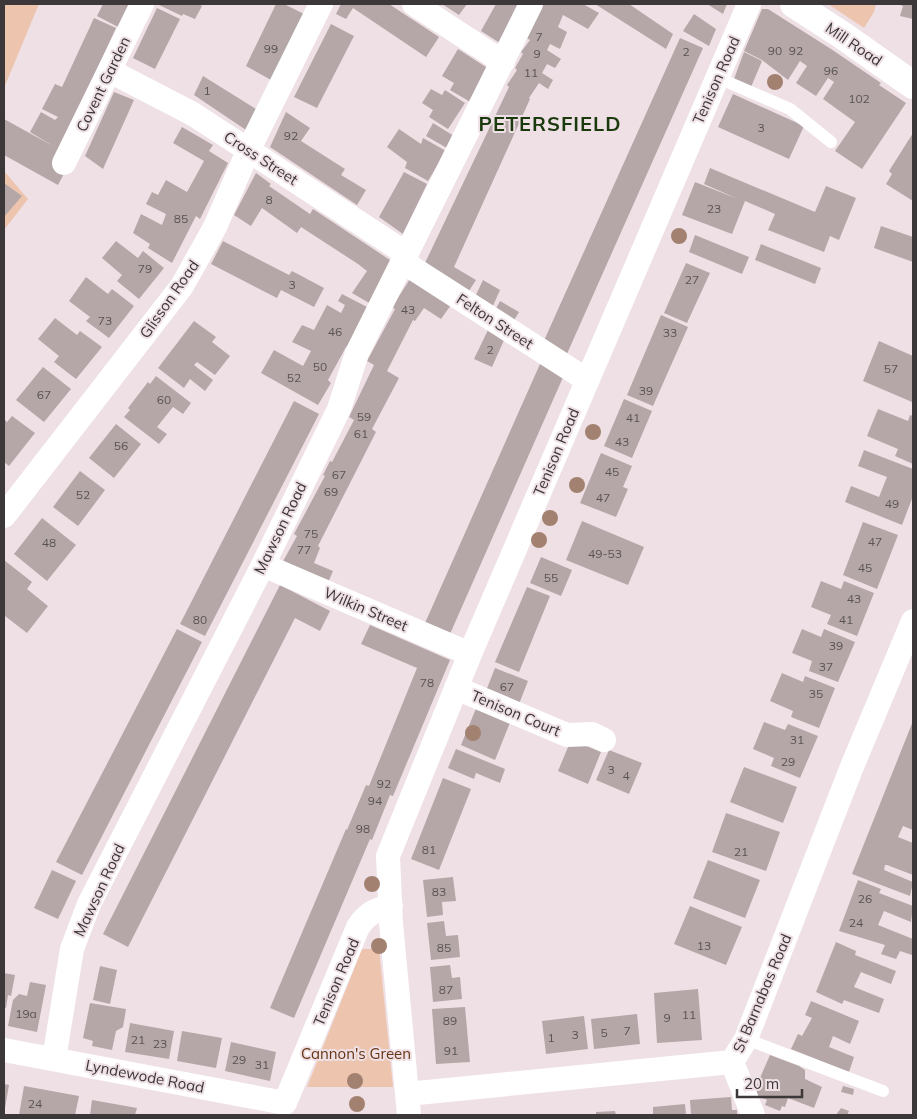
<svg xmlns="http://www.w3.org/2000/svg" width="917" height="1119" font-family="Mulish,sans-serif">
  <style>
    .green { fill: #edc5af }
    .building { fill: #b5a7a7 }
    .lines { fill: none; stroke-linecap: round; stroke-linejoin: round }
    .lane { stroke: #fff; stroke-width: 12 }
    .street { stroke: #fff; stroke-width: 24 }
    .secondary { stroke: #fff; stroke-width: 28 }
    .tree { fill: #a38171 }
    .labels { text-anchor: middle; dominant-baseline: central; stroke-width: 4; stroke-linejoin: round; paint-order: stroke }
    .number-label { font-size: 12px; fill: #5a5354 }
    .street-label { font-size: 15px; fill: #3c3739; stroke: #eee0e5 }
    .park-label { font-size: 15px; fill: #663412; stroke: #eee0e5 }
    .district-label { font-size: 20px; font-weight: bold; letter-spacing: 1px; fill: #1a390c; stroke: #eee0e5 }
  </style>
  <rect width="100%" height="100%" fill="#eee0e5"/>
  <path class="green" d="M4,4H39L4,88Z
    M828,4H876L874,12L864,28Z
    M4,171L28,199L4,230Z
    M362,949H379L393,1087H307Z"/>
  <path class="building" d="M103,4H131L120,28L97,16Z
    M157,4H198L202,6L195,19L183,14L182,16Z
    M276,4H284L304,14L271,80L246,66Z
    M341,4H389L439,37L426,57L353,8L346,19L336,14Z
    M442,4H467L459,15Z
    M496,4H523L503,45L481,31Z
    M540,4H583L599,13L588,29L563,15L558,27L567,32L560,49L550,44L547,50L561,59L555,68L547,64L542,73L553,80L548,89L539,83L529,98L530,99L454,267L476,280L467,294L424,265L509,87L507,85L517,70L515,68L523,54L521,52L530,40L525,37Z
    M595,4H629L673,34L666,49Z
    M707,4H727L723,14Z
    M898,4H913V19L900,16L903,6Z
    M157,8L180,19L155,69L133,58Z
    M762,9H768L831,49L881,83L879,85L906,103L862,169L835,151L855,122L823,99L834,82L828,78L816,96L796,83L807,66L800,61L788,80L762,60L744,51Z
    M694,14L716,29L709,46L683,31Z
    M94,18L116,28L84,97L66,170L58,185L4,155V119L53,146L30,132L41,112L55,120L58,117L42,109L55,84L62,87Z
    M331,24L354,36L317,108L294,97Z
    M680,38L703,48L566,356L542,345Z
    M458,49L489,69L472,103L450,90L454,83L442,76Z
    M744,52L762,61L751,87L734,79Z
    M203,76L256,109L246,130L194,95Z
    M431,89L442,95L445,90L465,103L448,129L429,117L433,110L422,103Z
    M114,92L134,100L103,169L85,156Z
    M733,94L804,126L789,159L718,127Z
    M286,112L310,128L301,141L345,169L341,175L366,190L357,205L270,147Z
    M433,123L454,136L447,148L426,136Z
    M182,127L213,145L209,151L228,163L200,219L196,216L172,263L148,248L150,244L133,233L141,214L162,225L166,214L146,204L152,192L158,195L166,180L187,192L204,161L173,143Z
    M399,129L421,144L423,138L446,151L428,181L405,168L407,162L387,147Z
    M913,133V201L886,184L892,174L889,171Z
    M710,168L815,212L826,186L856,198L839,240L830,236L824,252L768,230L775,214L745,201L732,234L682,215L695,182L738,199L704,184Z
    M404,172L427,184L403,234L379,217Z
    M256,173L271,184L269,186L310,214L313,209L393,262L371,304L352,293L367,271L358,264L301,227L297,233L262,208L251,226L234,215Z
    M4,183L22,196L4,217Z
    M881,226L913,237V262L874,248Z
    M695,235L749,257L742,274L689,252Z
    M116,241L138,258L143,251L164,268L139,299L117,281L122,275L102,258Z
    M223,241L289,275L292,271L324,288L314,307L281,290L277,298L211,264Z
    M761,244L821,268L815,284L755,260Z
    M686,263L710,273L687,323L664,313Z
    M86,277L108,294L112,289L134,306L109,338L86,321L90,317L69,301Z
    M410,279L451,305L441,319L424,308L415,321L413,320L387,371L399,378L372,429L376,432L318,546L320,548L314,563L333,571L327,585L282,563L297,536L294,534L325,476L323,475L330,461L332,462L354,420L349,417L374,365L367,361L395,309L392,307Z
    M483,280L500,290L492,308L475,297Z
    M342,294L369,308L350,345L346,347L328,380L331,383L318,405L261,373L274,350L303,366L311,351L292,342L302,325L314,330L327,305L341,313L345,305L338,301Z
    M500,301L519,312L513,322L494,312Z
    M661,315L688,327L653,406L627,395Z
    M55,318L77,335L80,331L102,347L76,379L54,362L59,356L38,339Z
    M194,321L216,337L212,342L230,356L215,375L197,362L194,365L213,380L205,391L190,379L184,388L158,368Z
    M488,330L505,338L492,367L474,359Z
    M879,341L913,356L912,402L863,381Z
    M540,364L564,375L450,634L425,623Z
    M43,367L71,389L44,422L16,400Z
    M156,376L191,403L183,414L173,407L157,427L167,434L159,444L124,417L130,410L128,408L148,382L150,384Z
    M624,399L652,411L632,458L604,446Z
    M294,401L319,414L205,636L180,624Z
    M878,409L908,421L910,415L913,416V464L895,456L898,449L867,436Z
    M12,416L35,433L9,466L4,462V419L7,422Z
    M116,424L141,444L114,478L89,458Z
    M864,450L913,469V496L902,525L845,502L851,486L879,497L887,477L858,466Z
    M601,453L632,466L623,487L628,489L616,517L580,503Z
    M80,471L105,490L78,526L53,507Z
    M42,518L76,545L47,581L14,554Z
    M582,521L644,547L628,585L566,560Z
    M863,522L898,535L877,589L843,575Z
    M541,557L572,570L561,596L530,583Z
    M4,560L32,582L27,589L48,606L27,633L5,616L4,618Z
    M821,581L841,589L844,581L874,593L857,636L827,624L831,615L811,607Z
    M280,585L330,611L320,631L295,618L128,947L103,934Z
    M527,587L550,596L519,672L495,662Z
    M370,625L450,660L393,796L390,795L372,840L370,839L294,1018L270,1008L346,829L347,830L366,785L369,786L417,668L361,644Z
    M177,629L202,642L82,875L56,862Z
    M802,629L821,637L824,629L855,642L838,682L809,671L812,661L792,653Z
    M495,668L528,681L519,704L486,691Z
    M782,673L803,682L805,676L835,688L819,728L791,717L793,711L770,701Z
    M477,706L511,720L495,760L461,745Z
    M913,721V830L903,826L898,837L913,843V875L887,865H885L884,870L913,882L910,896L852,874Z
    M764,722L785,730L788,724L818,736L800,778L771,766L774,758L753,749Z
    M571,740L601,752L588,784L558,771Z
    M456,749L505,769L500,783L476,773L474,779L448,768Z
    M609,750L642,763L629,794L596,780Z
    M744,767L797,787L783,823L730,802Z
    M443,778L471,789L439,870L411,859Z
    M726,813L780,832L766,871L712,852Z
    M708,860L760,880L745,918L693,898Z
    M52,870L76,881L58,919L34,908Z
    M453,877L456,901L442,902L443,915L427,917L423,880Z
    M858,880L881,889L879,893L913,906L911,922L884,911L878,925L913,939L912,955L900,951L896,959L881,954L885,945L839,931Z
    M690,906L742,927L726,965L674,944Z
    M444,921L446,936L458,935L460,957L431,960L427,923Z
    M836,942L856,951L855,955L896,971L891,984L861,972L854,987L884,999L879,1013L844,1000L842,1004L816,992Z
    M450,965L452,978L460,977L462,999L433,1002L430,967Z
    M100,966L117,970L110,1004L93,1000Z
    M4,973L15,975L11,996L8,995L6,1008L4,1007Z
    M30,982L46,985L37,1032L8,1026L13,1000L19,994L27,996Z
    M698,989L702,1040L657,1043L654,993Z
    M811,1001L859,1021L850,1044L833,1036L829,1047L854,1057L849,1072L791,1049L798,1034L802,1036L812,1018L805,1015Z
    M90,1003L126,1009L123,1027L116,1031L112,1050L92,1046L93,1041L83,1038Z
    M465,1007L470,1062L436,1064L432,1009Z
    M637,1014L640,1044L594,1049L591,1019Z
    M584,1016L588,1049L546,1054L542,1021Z
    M130,1023L174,1031L169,1059L125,1052Z
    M182,1031L222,1038L216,1068L177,1061Z
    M231,1042L276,1052L270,1081L225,1071Z
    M770,1055L799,1066L805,1070V1079L822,1087L814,1108L788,1098L785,1107L782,1106L780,1111L765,1105L767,1100L753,1094Z
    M4,1084L9,1085L5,1108H4Z
    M24,1086L79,1096L75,1115H19Z
    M843,1086L854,1089L853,1095L841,1092Z
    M731,1097L732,1110H737V1115H691L690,1100Z
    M92,1100L137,1108L135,1115H90Z
    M685,1104L686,1115H653V1107Z
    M841,1108L849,1111L847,1115H836Z
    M615,1111L616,1115H596V1112Z"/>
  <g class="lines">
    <path class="lane" d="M716,77L790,109L831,142
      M746,1039L883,1091"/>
    <path class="street" d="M414,4L503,62
      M110,71L193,114L407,254
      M64,163L142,4
      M403,262L587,380
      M4,516L182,286L215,227L249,149L321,4
      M263,565L470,654
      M456,688L567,735L592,734L604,740
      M4,1050L285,1103L358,927C367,914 375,909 391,906
      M54,1059L72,949L89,904L263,565L339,409L357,353L531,4
      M732,1062L753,1115
      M407,1094L732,1062L746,1039L851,769L913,621
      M409,1115L391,923L388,856L470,654L749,4"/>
    <path class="secondary" d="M794,4L842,35L913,85"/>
  </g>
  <g class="tree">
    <circle cx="775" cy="82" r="8"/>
    <circle cx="679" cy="236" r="8"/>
    <circle cx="593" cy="432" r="8"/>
    <circle cx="577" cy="485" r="8"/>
    <circle cx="550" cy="518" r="8"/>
    <circle cx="539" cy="540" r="8"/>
    <circle cx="473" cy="733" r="8"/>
    <circle cx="372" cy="884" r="8"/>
    <circle cx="379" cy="946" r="8"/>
    <circle cx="355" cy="1081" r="8"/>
    <circle cx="357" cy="1104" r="8"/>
  </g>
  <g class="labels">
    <g class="number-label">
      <text x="539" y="36">7</text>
      <text x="271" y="48">99</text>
      <text x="775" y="50">90</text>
      <text x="796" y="50">92</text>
      <text x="686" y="51">2</text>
      <text x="537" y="53">9</text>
      <text x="831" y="70">96</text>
      <text x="531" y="72">11</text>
      <text x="207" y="90">1</text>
      <text x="859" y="98">102</text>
      <text x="761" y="127">3</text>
      <text x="291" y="135">92</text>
      <text x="269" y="199">8</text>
      <text x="714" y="208">23</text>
      <text x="181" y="218">85</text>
      <text x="145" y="268">79</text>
      <text x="692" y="279">27</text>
      <text x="292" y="284">3</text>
      <text x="408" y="309">43</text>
      <text x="105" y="320">73</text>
      <text x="335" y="331">46</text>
      <text x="670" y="332">33</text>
      <text x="490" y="349">2</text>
      <text x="320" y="366">50</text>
      <text x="891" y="368">57</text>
      <text x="294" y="377">52</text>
      <text x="646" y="390">39</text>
      <text x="44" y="394">67</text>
      <text x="164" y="399">60</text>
      <text x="364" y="416">59</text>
      <text x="633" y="417">41</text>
      <text x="361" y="433">61</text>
      <text x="622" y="441">43</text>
      <text x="121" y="445">56</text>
      <text x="612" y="471">45</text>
      <text x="339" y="474">67</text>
      <text x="331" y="491">69</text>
      <text x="83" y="494">52</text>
      <text x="603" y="497">47</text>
      <text x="892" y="503">49</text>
      <text x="311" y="533">75</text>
      <text x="875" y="541">47</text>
      <text x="49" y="542">48</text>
      <text x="304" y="549">77</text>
      <text x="605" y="553">49-53</text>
      <text x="865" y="567">45</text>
      <text x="551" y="577">55</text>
      <text x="854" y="598">43</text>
      <text x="200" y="619">80</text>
      <text x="846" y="619">41</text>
      <text x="836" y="645">39</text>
      <text x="826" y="666">37</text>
      <text x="427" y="682">78</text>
      <text x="507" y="686">67</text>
      <text x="816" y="693">35</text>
      <text x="797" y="739">31</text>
      <text x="788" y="761">29</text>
      <text x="611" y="769">3</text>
      <text x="626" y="775">4</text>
      <text x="384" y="783">92</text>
      <text x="375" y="800">94</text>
      <text x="363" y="828">98</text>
      <text x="429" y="849">81</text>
      <text x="741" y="851">21</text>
      <text x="439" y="891">83</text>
      <text x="865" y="898">26</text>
      <text x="856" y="922">24</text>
      <text x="704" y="945">13</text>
      <text x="444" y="947">85</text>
      <text x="446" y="989">87</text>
      <text x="26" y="1013">19a</text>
      <text x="689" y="1014">11</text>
      <text x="667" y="1017">9</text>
      <text x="450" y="1020">89</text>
      <text x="627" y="1030">7</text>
      <text x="604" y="1032">5</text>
      <text x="575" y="1034">3</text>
      <text x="551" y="1037">1</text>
      <text x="138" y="1039">21</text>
      <text x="160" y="1043">23</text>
      <text x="451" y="1050">91</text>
      <text x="239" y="1059">29</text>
      <text x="262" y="1064">31</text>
      <text x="35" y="1103">24</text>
    </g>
    <g class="street-label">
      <text transform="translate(854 44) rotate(34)">Mill Road</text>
      <text transform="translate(716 80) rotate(-66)">Tenison Road</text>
      <text transform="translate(103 84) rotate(-64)">Covent Garden</text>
      <text transform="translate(261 158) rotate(33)">Cross Street</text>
      <text transform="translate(169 299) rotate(-55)">Glisson Road</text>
      <text transform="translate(495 321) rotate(33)">Felton Street</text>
      <text transform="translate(556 452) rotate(-67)">Tenison Road</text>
      <text transform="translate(280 528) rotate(-64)">Mawson Road</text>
      <text transform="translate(366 609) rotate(23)">Wilkin Street</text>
      <text transform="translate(516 713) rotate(23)">Tenison Court</text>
      <text transform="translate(99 890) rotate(-65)">Mawson Road</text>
      <text transform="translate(336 982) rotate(-67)">Tenison Road</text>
      <text transform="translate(762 993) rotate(-67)">St Barnabas Road</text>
      <text transform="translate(145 1076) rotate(11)">Lyndewode Road</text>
    </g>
    <g class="park-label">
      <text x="356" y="1053">Cannon's Green</text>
    </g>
    <g class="district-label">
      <text x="550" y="123">PETERSFIELD</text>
    </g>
  </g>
  <rect width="917" height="1119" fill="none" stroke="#3c3739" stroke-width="10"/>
  <path d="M737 1089v8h65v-8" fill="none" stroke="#3c3739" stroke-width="2.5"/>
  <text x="744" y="1089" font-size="15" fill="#3c3739" stroke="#eee0e5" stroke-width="4" paint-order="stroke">20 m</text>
</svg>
